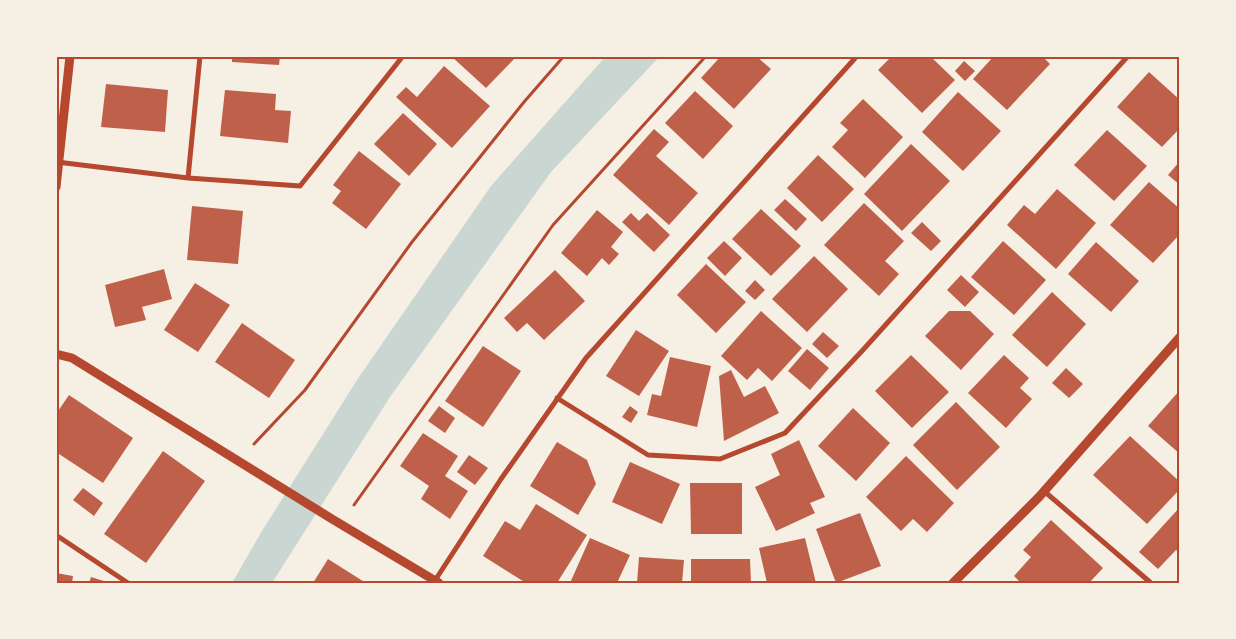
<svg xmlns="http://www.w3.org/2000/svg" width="1236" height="639" font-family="Mulish,sans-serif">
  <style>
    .water { fill: #c9d6d2 }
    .building { fill: #bf614a }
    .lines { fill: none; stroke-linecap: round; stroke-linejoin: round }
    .path { stroke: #b5482f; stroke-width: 3 }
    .minor { stroke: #b5482f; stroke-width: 5 }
    .tertiary { stroke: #b5482f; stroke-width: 9 }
    .neatline { fill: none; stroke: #b5482f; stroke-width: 2 }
  </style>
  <rect width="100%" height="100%" fill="#f6efe4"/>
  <path class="water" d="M606,56H660L551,172L390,397L272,583H232L262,531L357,380L491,186Z"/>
  <path class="building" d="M232,56H280L279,65L232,62Z
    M451,56H514L515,58L486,88Z
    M721,56H756L771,69L734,109L701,78Z
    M892,56H930L955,80L922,113L878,70Z
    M994,56H1029L1032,59L1035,56H1042L1050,64L1007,110L973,79Z
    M964,61L975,71L965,81L955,71Z
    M444,66L490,106L452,148L396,97L406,87L417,97Z
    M1149,72L1180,100V128L1162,147L1117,107Z
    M106,84L168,90L165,132L101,127Z
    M225,90L276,94L275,110L291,111L288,143L220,136Z
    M695,91L733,126L703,159L665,123Z
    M958,92L1001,131L963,171L922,132Z
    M863,99L903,137L865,178L832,147L848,130L840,123Z
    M403,113L437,144L409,176L374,144Z
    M654,129L669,142L656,156L698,193L669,225L613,175Z
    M1107,130L1147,166L1114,201L1074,165Z
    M911,144L950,181L902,231L864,194Z
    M359,151L401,184L366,229L332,203L341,191L333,185Z
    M818,155L854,189L822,222L787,188Z
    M1180,161V185L1168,175Z
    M1149,182L1180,209V234L1153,263L1110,225Z
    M1057,189L1096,223L1056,269L1007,225L1024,205L1035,214Z
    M785,199L807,219L796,231L774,210Z
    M864,203L904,241L885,261L899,274L879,296L824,245Z
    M192,206L243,211L238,264L187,260Z
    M761,209L801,246L771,276L732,239Z
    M597,210L623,232L611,247L619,254L609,265L602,258L587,276L561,253Z
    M631,213L639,221L647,213L670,235L654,252L622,222Z
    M922,222L941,241L931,251L911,233Z
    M724,241L742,258L725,276L707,258Z
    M1003,241L1046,280L1014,315L971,277Z
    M1096,242L1139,281L1111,312L1068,274Z
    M814,256L848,289L807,332L772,299Z
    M706,264L746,302L716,333L677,295Z
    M164,269L172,299L142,307L146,320L115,327L105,285Z
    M555,270L585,301L544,340L527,323L517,332L504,318Z
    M961,275L979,292L965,307L947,290Z
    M755,280L765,290L755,300L745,291Z
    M195,283L230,305L198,352L164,330Z
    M1052,292L1086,324L1047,367L1012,335Z
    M761,311L802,348L772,381L758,368L747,380L721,356Z
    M949,311H970L994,334L961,370L925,336Z
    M242,323L295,360L269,398L215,362Z
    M636,330L669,351L639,396L606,376Z
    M823,332L839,346L827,358L812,344Z
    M483,346L521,371L483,427L445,401Z
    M807,349L829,368L810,390L788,371Z
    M911,355L949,392L912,428L875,391Z
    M1004,355L1029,378L1020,388L1032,399L1006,428L968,393Z
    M670,357L711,366L697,427L647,415L652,394L661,396Z
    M1066,368L1083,384L1069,398L1052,383Z
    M731,370L744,397L765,386L779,413L724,441L719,376Z
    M1180,390V454L1148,426Z
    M69,395L133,438L103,483L56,452V414Z
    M956,402L1000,447L957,490L913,445Z
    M439,406L455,418L445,433L428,421Z
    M630,406L638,412L631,423L622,417Z
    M853,408L890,443L856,481L818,446Z
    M423,433L458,456L445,476L468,491L450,519L421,499L429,486L400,466Z
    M1130,436L1180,482V489L1147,524L1093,475Z
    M799,440L825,497L810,503L815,513L776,531L755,487L780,475L771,454Z
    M557,442L587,460L596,484L578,515L530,486Z
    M163,451L205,481L146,563L104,534Z
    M469,455L488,468L475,485L457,472Z
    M906,456L954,503L927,532L913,519L901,531L866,497Z
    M630,462L680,484L662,524L612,502Z
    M690,483H742V534H691Z
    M83,488L103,503L94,516L73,500Z
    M536,504L587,535L557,583H526L483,556L505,521L520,530Z
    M1180,507V553L1176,550L1158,569L1139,552Z
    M860,513L881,566L836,583L816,529Z
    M1051,520L1103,568L1089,583H1021L1014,576L1031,557L1023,550Z
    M590,538L630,555L617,583H570Z
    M805,538L816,583H767L759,548Z
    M639,557L684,560L682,583H637Z
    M328,559L366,583H313Z
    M691,559H750L751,583H691Z
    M56,573L73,576L72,583H56Z
    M91,577L107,582V583H89Z"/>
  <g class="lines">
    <path class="path" d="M254,444L305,390L412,242L524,102L564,56
      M354,505L553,225L706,56"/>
    <path class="minor" d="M57,162L188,178L300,186L403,56
      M188,178L200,56
      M557,398L648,455L720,459L785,433L862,351L1128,56
      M1044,491L1151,583
      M56,535L128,583
      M434,582L501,479L586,358L857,56"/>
    <path class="tertiary" d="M56,187L70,56
      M56,354L72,358L332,519L439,583
      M953,583L1039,497L1180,337"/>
  </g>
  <rect width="1236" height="639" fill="none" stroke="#f6efe4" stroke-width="115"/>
  <rect x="58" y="58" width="1120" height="524" class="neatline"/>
</svg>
